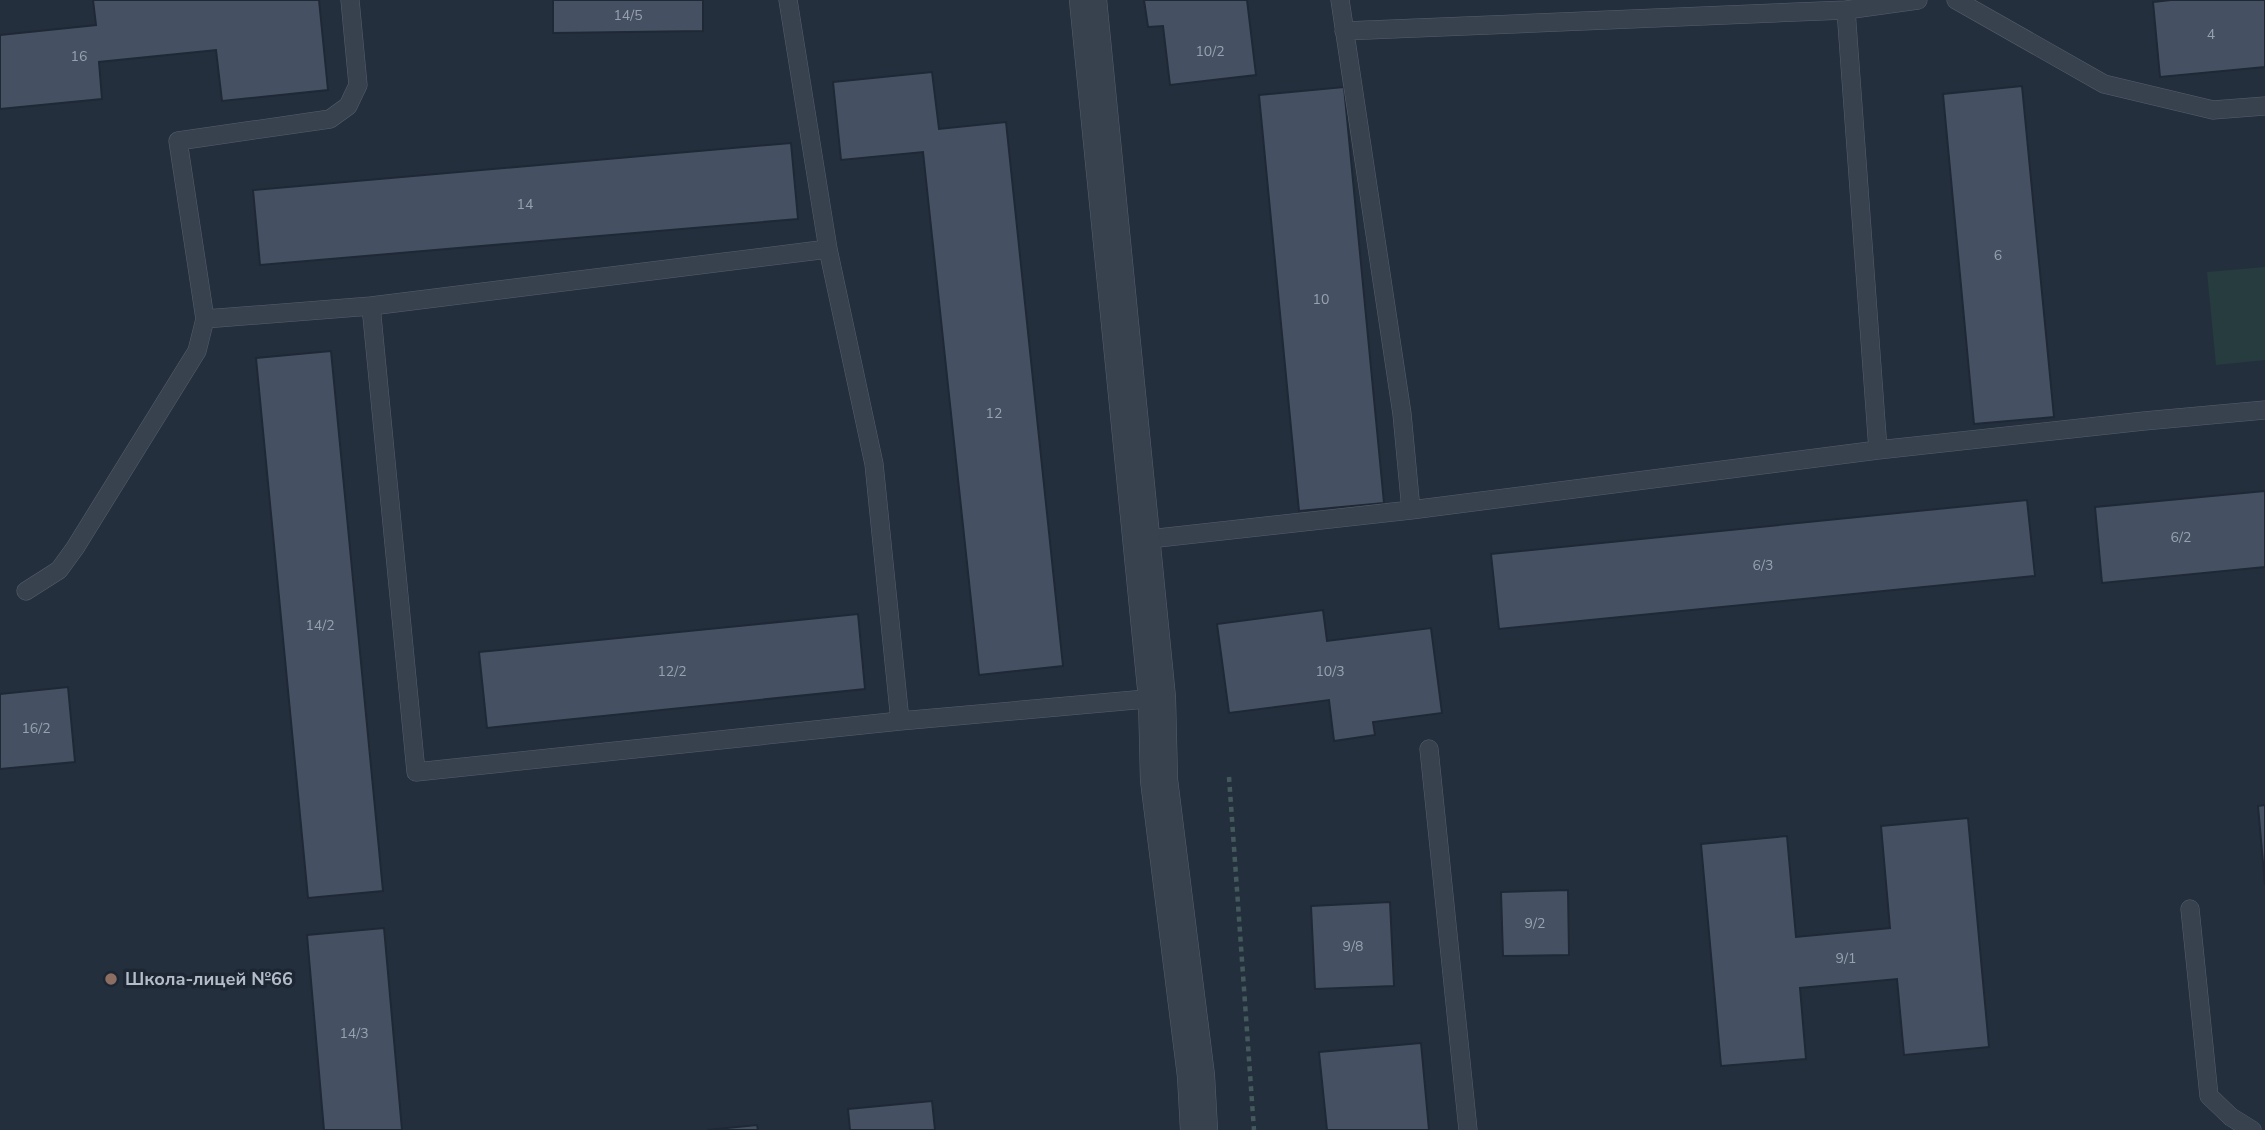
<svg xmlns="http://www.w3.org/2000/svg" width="2265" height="1130" font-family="'Nunito Sans',sans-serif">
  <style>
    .green { fill: #263c3f }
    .building { fill: #455162; stroke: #1f2835; stroke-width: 2 }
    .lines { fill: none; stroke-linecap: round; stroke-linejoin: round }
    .lane-casing { stroke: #565f6c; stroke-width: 19 }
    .street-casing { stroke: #565f6c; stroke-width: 38 }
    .path { stroke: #44595c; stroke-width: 4.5; stroke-dasharray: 5 5; stroke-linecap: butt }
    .lane { stroke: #38414e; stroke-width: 18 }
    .street { stroke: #38414e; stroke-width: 37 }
    .education-dot { fill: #8d6e63; stroke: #1d2633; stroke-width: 2.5 }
    .labels { text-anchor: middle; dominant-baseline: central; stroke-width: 7; stroke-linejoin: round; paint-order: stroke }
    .number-label { font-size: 14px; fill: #98a1af }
    .poi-label { font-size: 18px; font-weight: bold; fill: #b4bcc9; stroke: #1d2633; text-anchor: start }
  </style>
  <rect width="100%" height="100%" fill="#242f3e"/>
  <path class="green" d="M2265,267V360L2216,365L2207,272Z"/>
  <path class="building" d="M93,0H319L328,90L222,101L216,50L99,62L102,99L0,109V35L96,25Z
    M553,0H703V31L553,33Z
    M1144,0H1247L1256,75L1170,85L1163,26L1148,27Z
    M2171,0H2265V67L2160,77L2153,2Z
    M932,72L939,129L1006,122L1063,666L979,675L923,152L841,160L833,82Z
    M2022,86L2054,417L1974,424L1943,94Z
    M1344,87L1384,503L1299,511L1259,95Z
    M791,143L798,219L260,265L253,190Z
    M331,351L383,891L308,898L256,358Z
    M2265,491V567L2102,583L2095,507Z
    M2027,500L2035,576L1499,629L1491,554Z
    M1323,610L1327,641L1431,628L1442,713L1373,722L1375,735L1334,741L1329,700L1229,713L1217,624Z
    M858,614L865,689L487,728L479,652Z
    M68,687L75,762L0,769V694Z
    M2265,805V885L2258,806Z
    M1968,818L1989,1047L1904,1055L1897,979L1800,988L1806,1059L1721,1066L1701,844L1787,836L1796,937L1890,928L1881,826Z
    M1568,890L1569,955L1503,956L1501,892Z
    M1390,902L1394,986L1315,989L1311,906Z
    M384,928L402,1130H324L307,935Z
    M1421,1043L1429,1130H1327L1319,1052Z
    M932,1101L935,1130H850L848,1109Z
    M757,1125L758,1130H707Z"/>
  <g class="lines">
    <defs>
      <path id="lane" d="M788,0L828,249
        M1340,0L1402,414L1411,510
        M1956,0L2104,84L2213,110L2265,106
        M1344,31L1846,10L1918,0
        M205,319L371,306
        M1878,450L2144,421L2265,410
        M1140,540L1411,510L1878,450L1846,10
        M26,591L59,570L75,548L197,351L205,319L178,141L330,119L348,106L358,85L350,0
        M900,721L874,464L828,249L371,306L416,772L900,721L1157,698
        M1429,749L1468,1130
        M2190,909L2209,1096L2231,1117L2252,1130"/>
      <path id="street" d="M1088,0L1157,698L1159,780L1196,1076L1199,1130"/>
    </defs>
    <use href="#lane" class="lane-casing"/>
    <use href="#street" class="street-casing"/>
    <path class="path" d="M1229,777L1254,1130"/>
    <use href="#lane" class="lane"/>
    <use href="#street" class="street"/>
  </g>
  <circle class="education-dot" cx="111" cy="979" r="7"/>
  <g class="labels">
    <g class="number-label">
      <text x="628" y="15">14/5</text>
      <text x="2211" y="34">4</text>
      <text x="1210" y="51">10/2</text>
      <text x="79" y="56">16</text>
      <text x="525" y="204">14</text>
      <text x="1998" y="255">6</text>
      <text x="1321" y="299">10</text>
      <text x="994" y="413">12</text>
      <text x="2181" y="537">6/2</text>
      <text x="1763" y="565">6/3</text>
      <text x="320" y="625">14/2</text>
      <text x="672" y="671">12/2</text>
      <text x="1330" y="671">10/3</text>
      <text x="36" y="728">16/2</text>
      <text x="1535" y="923">9/2</text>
      <text x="1353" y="946">9/8</text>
      <text x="1846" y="958">9/1</text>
      <text x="354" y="1033">14/3</text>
    </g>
    <g class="poi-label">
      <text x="125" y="979">Школа-лицей №66</text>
    </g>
  </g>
</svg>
